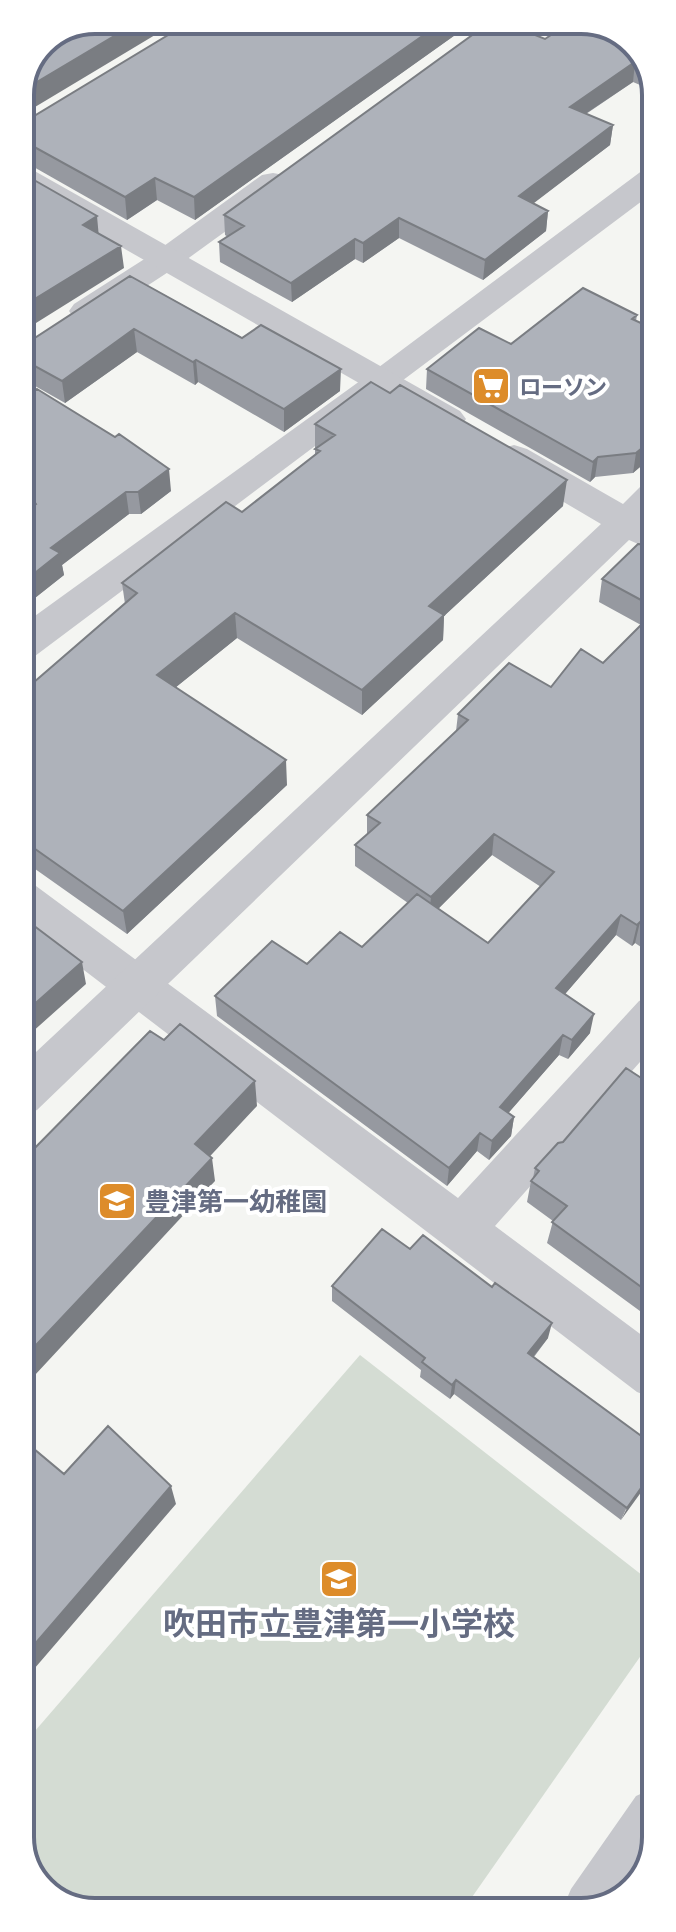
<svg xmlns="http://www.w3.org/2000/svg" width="676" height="1932" font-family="'IBM Plex Sans','Noto Sans JP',sans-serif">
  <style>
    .green { fill: #d4dcd3 }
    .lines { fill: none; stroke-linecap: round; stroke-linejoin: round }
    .minor { fill: #c6c7cc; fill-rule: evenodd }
    .tertiary { fill: #c6c7cc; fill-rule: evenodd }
    .wall { fill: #9699a0; fill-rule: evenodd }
    .shaded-wall { fill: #7a7d82 }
    .building { fill: #aeb2ba; stroke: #7a7d82; stroke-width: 2 }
    .labels { text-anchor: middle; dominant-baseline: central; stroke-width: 8; stroke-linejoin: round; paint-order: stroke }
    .far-poi-label { font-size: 22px; font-weight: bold; fill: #656c82; stroke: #fff; text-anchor: start }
    .poi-label { font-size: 26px; font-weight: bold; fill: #656c82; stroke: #fff; text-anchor: start }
    .near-poi-label { font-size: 32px; font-weight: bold; fill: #656c82; stroke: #fff }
    .rim { fill: none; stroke: #656c82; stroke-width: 4 }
  </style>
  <rect width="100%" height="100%" fill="#f4f5f2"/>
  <path class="green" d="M360,1355L656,1586V1634L463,1910L89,1912L46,1894L22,1856V1746Z"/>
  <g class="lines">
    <path class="minor" d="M159,20H196L206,29L202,35C187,39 168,33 159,20Z
      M654,168V192L35,656L21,660V626L371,373L643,170Z
      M273,173L284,175L289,182L284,189L179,265L98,318L86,321L74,318L69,311L74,304L157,251L262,175Z
      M21,881L36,886L458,1198L639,1001L655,995V1045L495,1226L655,1345V1399L637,1392L21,922Z
      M656,1787V1838L640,1883L600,1910H562L571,1889L636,1796Z"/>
    <path class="tertiary" d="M20,167L31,169L460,411L466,419L460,427L448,431L436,427L20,189Z
      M514,445L527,449L623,504L641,486L654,483V516L651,519L654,522V551L629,540L37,1110L21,1116V1066L601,524L501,465L496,457L501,449Z"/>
  </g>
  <path class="wall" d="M465,25V28L195,220L157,200L127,220L32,166L20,165V121Z
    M545,39H631L654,76V91L633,82L586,114L613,125L610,145L533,203L548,211L546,231L483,280L399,238L363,263L355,259L292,302L220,262L219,242L228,237L225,235L224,215Z
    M130,276L340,391L284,432L198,382L195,385L137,352L65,403L21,378L20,343L30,341Z
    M637,315L636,321L654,455L633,473L595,477L590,482L426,389L427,369L511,344Z
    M21,401L171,491L141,514H129L62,565L64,575L21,609V516L28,510L21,501Z
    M315,424L563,506L444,616L443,640L362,715L237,638L176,687L287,785L127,934L21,859V686L26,689L125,604L122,583L242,512L315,455Z
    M654,545L655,934L653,933L641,947L635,943L632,946L616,935L565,994L590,1033L568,1059L559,1055L508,1113L514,1117L511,1136L489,1160L477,1151L447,1186L217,1016L215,996L307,964L362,947L408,903L355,866V845L367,834V815L456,731L458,714L551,687L603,663L641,625L599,602L602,579ZM492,855L541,887L488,943L438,909Z
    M655,1087V1322L547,1243L553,1221L527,1202L531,1181L533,1178L535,1168L563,1142Z
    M410,1249L548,1338L534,1357L655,1446L621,1520L454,1394L450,1399L420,1377L421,1370L332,1301V1286Z"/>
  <path class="shaded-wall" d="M141,20H180L20,116V92Z
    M445,20H472L465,25V28L195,220L194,197Z
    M635,62L633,82L567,126L570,107Z
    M613,125L610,145L517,216L519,196Z
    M155,178L157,200L127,220L125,197Z
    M548,211L546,231L483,280L485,260Z
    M97,216L99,238L83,225Z
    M399,218V238L363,263V243Z
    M355,239V259L292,302L291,283Z
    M121,246L124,268L20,333V308Z
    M134,329L137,352L65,403L62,381Z
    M196,360L198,382L195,385L193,362Z
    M341,369L340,391L284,432V409Z
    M654,438V455L633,473L636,453Z
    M598,457L595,477L590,482L593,462Z
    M169,469L171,491L141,514L138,492Z
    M567,480L563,506L444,616L443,640L362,715V690L429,606Z
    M126,492L129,514L62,565L64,575L21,609V584L51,548Z
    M235,613L237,638L160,700L157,675Z
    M286,760L287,785L127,934L123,911Z
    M494,834L492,855L429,918L431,897Z
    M621,915L616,935L553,1008L556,988Z
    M655,916L653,933L641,947L646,926Z
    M640,922L635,943L632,946L637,925Z
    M82,962L86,984L21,1042V1016Z
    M594,1014L590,1033L568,1059L572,1040Z
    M563,1035L559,1055L497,1126L500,1107Z
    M255,1081L257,1106L199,1168L195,1144Z
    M514,1117L511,1136L489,1160L492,1141Z
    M480,1133L477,1151L447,1186L449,1168Z
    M212,1158L215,1181L22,1389V1360Z
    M552,1323L548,1338L525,1367L528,1353Z
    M456,1380L454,1394L450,1399L452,1385Z
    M655,1468V1473L621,1520L627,1508Z
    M171,1486L176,1504L22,1683V1659Z"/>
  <path class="building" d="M95,20H141L20,92L42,42Z
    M193,20H445L194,197L155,178L125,197L29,144L20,143V121L29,119Z
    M493,20H497L545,39L572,21H590L631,39L649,68L635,62L570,107L613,125L519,196L548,211L485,260L399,218L363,243L355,239L291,283L219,242L244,226L224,215Z
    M20,172L97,216L83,225L121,246L20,308Z
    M130,276L242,338L261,325L341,369L284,409L196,360L193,362L134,329L62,381L20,358V343L30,341Z
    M583,288L637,315L632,319L654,329V407L650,410L654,413V438L636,453L598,457L593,462L427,369L479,328L511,344Z
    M371,382L390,393L400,385L567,480L429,606L444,615L362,690L235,613L157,675L286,760L123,911L21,839V686L26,689L137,593L122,583L226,502L242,512L320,451L315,449L335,435L315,424Z
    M37,389L115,437L119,434L169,469L138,492H126L51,548L60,553L21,584V516L36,504L21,484V401Z
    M638,544L654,545V607L602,579Z
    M654,612L655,916L646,926L640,922L637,925L621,915L556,988L594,1014L572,1040L563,1035L500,1107L514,1117L492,1141L480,1133L449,1168L215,996L272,941L307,964L340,932L362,947L417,894L488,943L554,872L494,834L431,897L355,845L380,823L367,815L468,720L458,714L509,663L551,687L581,649L603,663Z
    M21,916L82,962L21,1016Z
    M180,1024L255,1081L195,1144L212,1158L22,1360V1161L150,1031L164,1040Z
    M626,1068L655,1087V1297L552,1222L567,1206L531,1181L539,1171L535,1168L558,1143L563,1142Z
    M382,1229L410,1249L423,1235L492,1287L495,1283L552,1323L528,1353L655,1446V1468L627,1508L456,1380L452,1385L422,1362L425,1358L332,1286Z
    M108,1426L171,1486L22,1659V1439L64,1474Z"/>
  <defs>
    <symbol id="supermarket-square" viewBox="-11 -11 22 22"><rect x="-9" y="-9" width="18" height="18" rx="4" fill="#dd8c2a" stroke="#fff"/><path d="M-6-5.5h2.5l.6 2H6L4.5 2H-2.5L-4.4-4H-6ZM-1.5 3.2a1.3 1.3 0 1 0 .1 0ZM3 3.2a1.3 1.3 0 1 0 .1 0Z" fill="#fff"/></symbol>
    <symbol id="school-square" viewBox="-11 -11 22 22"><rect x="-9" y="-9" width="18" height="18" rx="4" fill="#dd8c2a" stroke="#fff"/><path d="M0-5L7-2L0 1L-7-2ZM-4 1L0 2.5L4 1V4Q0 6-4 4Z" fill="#fff"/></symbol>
  </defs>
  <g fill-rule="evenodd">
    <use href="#supermarket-square" x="469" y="364" width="44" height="44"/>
    <use href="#school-square" x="95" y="1179" width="44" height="44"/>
    <use href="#school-square" x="317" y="1557" width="44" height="44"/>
  </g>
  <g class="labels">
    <g class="far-poi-label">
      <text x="519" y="386">ローソン</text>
    </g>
    <g class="poi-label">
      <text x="145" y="1201">豊津第一幼稚園</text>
    </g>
    <g class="near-poi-label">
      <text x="339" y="1623">吹田市立豊津第一小学校</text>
    </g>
  </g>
  <path d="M0 0H676V1932H0ZM95 34H581A61 61 0 0 1 642 95V1837A61 61 0 0 1 581 1898H95A61 61 0 0 1 34 1837V95A61 61 0 0 1 95 34Z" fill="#fff" fill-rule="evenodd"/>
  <path class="rim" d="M95 34H581A61 61 0 0 1 642 95V1837A61 61 0 0 1 581 1898H95A61 61 0 0 1 34 1837V95A61 61 0 0 1 95 34Z"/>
</svg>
